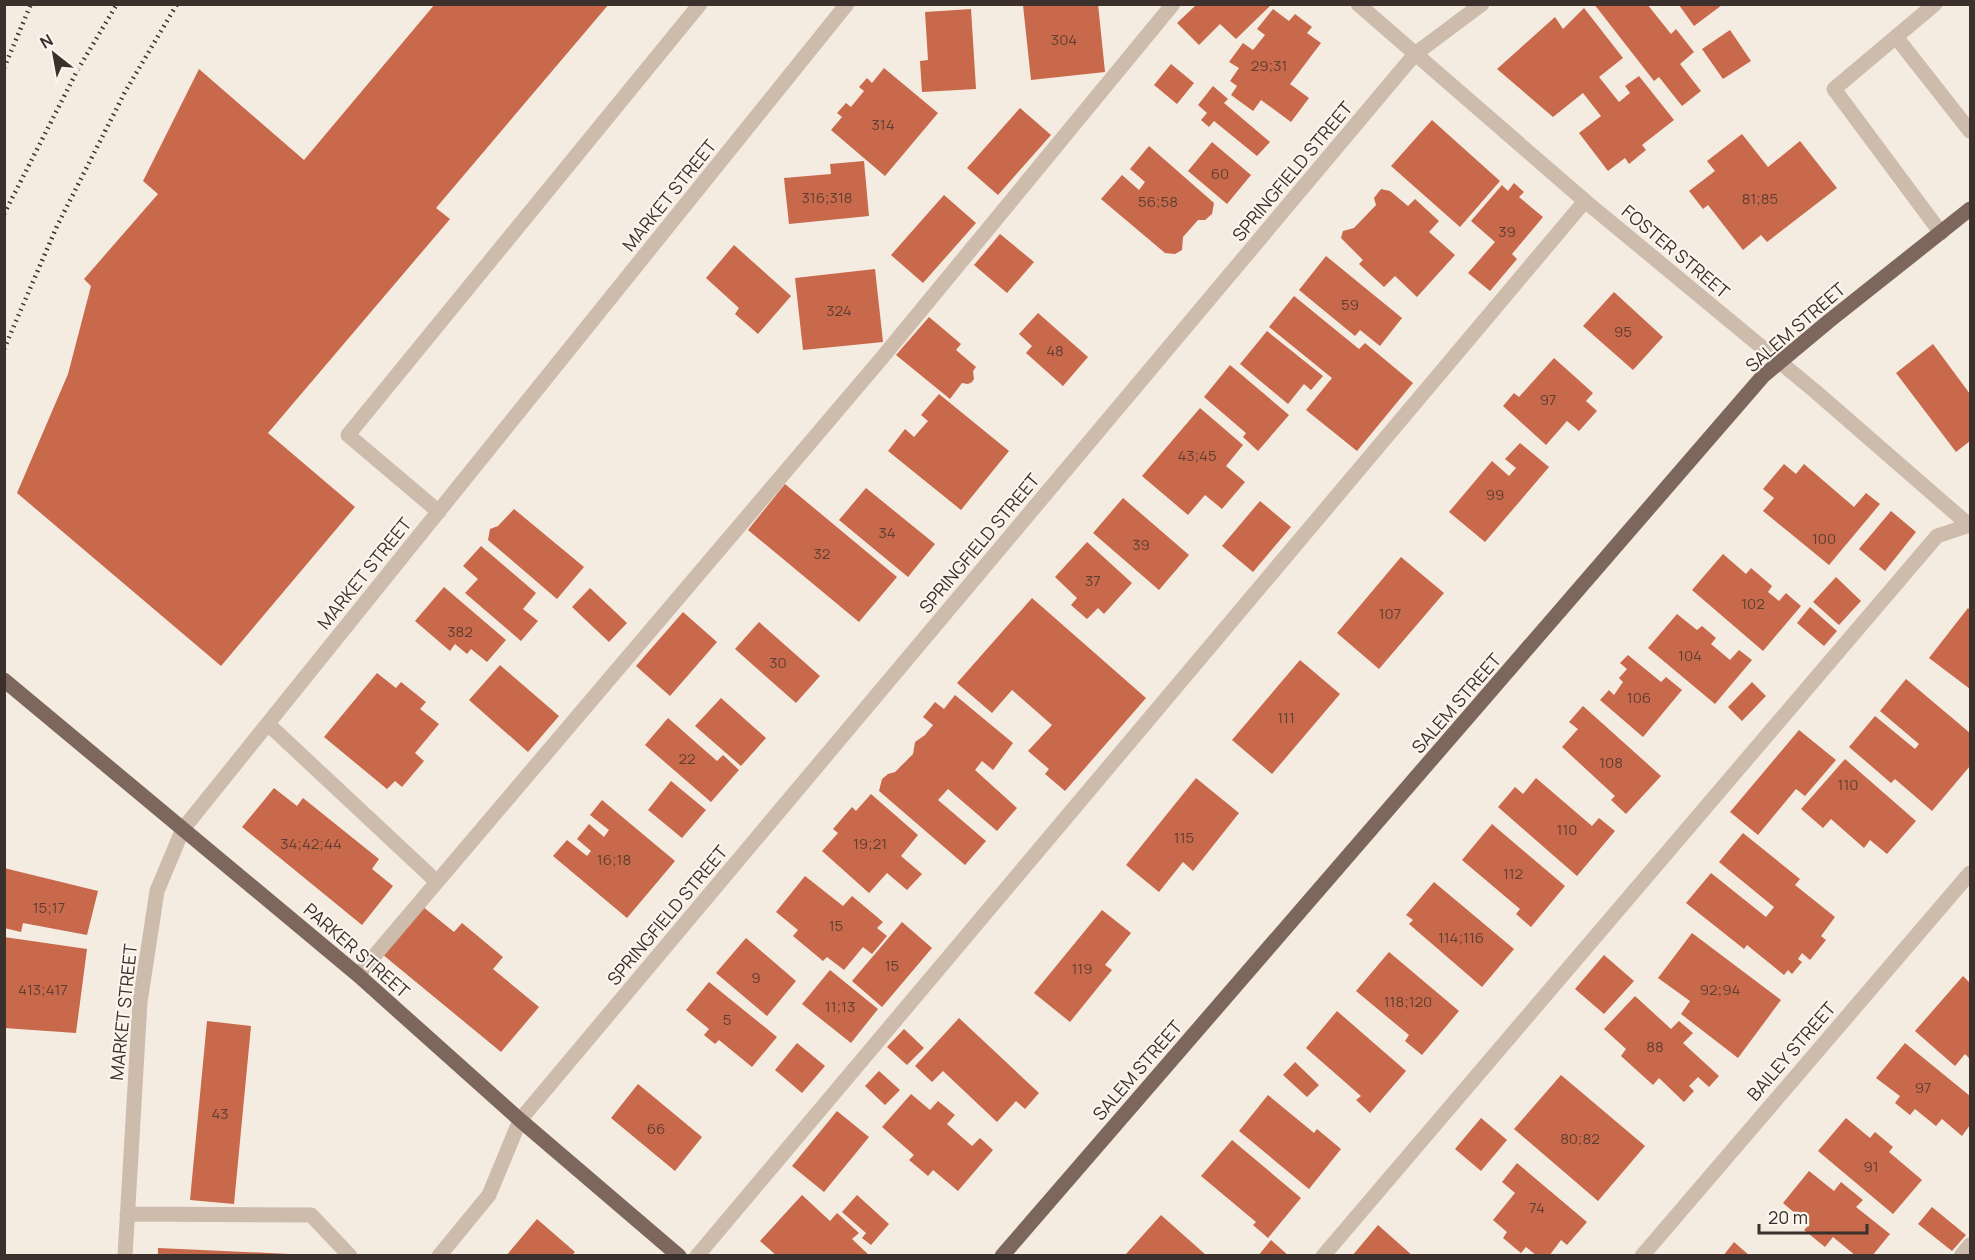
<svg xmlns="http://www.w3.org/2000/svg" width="1975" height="1260" font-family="Manrope,sans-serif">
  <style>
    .building { fill: #c8694b }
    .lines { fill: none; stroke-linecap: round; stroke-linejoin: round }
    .minor { stroke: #cdbbac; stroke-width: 15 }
    .major { stroke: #7d675c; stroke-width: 15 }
    .rail { stroke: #3b302b; stroke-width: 4.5; stroke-dasharray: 1.5 4.5; stroke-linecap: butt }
    .labels { text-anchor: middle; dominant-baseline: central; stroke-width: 4.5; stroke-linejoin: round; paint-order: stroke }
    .number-label { font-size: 15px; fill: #5e3e33 }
    .street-label { font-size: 18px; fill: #3b302b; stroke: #fbf5ee }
  </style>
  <rect width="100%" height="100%" fill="#f4ebe1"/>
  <path class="building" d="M435,4H609L436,208L450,219L268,433L355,507L221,666L17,493L68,374L91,286L84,279L158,194L143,181L199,69L304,160Z
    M1098,4L1105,72L1031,80L1023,5Z
    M1594,4H1647L1671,34L1676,29L1694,52L1680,64L1701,91L1682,106L1659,77L1654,81Z
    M1196,5H1271L1236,39L1220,24L1199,45L1177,23Z
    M1679,5H1722L1694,26Z
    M1584,8L1623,58L1599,77L1619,102L1630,93L1625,86L1639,76L1674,120L1642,145L1646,150L1629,164L1625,158L1608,171L1579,133L1601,116L1583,93L1553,117L1497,69L1555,17L1563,29Z
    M971,9L976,89L922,92L920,61L928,60L925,12Z
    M1273,9L1289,21L1295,14L1312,27L1307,33L1321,43L1290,84L1309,98L1291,122L1261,100L1253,111L1231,95L1237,86L1230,81L1239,68L1229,62L1243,43L1253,50L1265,35L1257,29Z
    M1730,30L1751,61L1723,79L1702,49Z
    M1171,64L1194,83L1177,104L1154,85Z
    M884,68L938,113L885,176L831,130L842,117L837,113L846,103L851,107L864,91L859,87L867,78L872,83Z
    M1213,86L1228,99L1224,103L1270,142L1257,156L1214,121L1209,127L1201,120L1207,113L1198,105Z
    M1020,108L1051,135L998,195L967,168Z
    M1432,120L1500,181L1460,227L1391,166Z
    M1742,134L1768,167L1800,141L1837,188L1767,242L1761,235L1743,250L1708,205L1703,209L1689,191L1715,171L1707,161Z
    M1212,142L1251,175L1227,204L1188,171Z
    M1149,146L1214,203L1212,214L1205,220H1198L1183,237L1182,250L1175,254L1165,253L1101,199L1122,175L1139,190L1145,182L1130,169Z
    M864,161L869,216L789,224L784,178L831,174L830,164Z
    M1514,183L1524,192L1519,197L1543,217L1512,254L1517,259L1490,291L1468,273L1495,242L1471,221L1502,185L1508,191Z
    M1381,189L1390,191L1408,206L1415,199L1439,221L1429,232L1455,255L1417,297L1395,276L1384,287L1359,264L1363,260L1341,238L1343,231L1354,228L1376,205L1374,198Z
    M944,195L976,223L923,283L891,255Z
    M1000,234L1034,262L1007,293L974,265Z
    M734,245L791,296L758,334L735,314L739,308L706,278Z
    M1326,256L1402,318L1380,346L1360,330L1355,336L1299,290Z
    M875,269L883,342L803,350L795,278Z
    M1614,292L1663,337L1633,370L1583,326Z
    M1294,296L1359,349L1365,343L1413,383L1357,451L1306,410L1332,378L1269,327Z
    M1038,313L1088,357L1063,386L1026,353L1032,346L1019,334Z
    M929,317L961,344L956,350L976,367L973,371L974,379L972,382L968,384L962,383L950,399L896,355Z
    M1267,331L1323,376L1311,390L1304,384L1288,404L1240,364Z
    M1933,344L1970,394V441L1956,452L1896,373Z
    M1554,358L1593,393L1586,401L1597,411L1579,431L1567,421L1546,445L1503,406L1514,393L1519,397Z
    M1230,365L1289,415L1258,451L1243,437L1246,433L1204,397Z
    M939,394L1009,451L961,510L888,451L905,429L914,437L928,421L921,415Z
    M1200,408L1243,445L1226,466L1245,482L1222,509L1205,495L1188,515L1142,476Z
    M1520,443L1549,467L1485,542L1449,512L1492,461L1509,476L1516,468L1505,459Z
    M1784,464L1796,474L1804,464L1854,507L1866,493L1880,504L1829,565L1763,511L1774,498L1763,489Z
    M785,484L897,577L859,622L748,530Z
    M866,488L935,544L908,577L839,520Z
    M1123,498L1189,555L1159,590L1093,533Z
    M1260,501L1291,527L1253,572L1222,546Z
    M514,509L584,567L557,599L488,540L490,529L498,526Z
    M1891,511L1916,532L1885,571L1859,549Z
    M1087,542L1132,583L1104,614L1098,608L1087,619L1071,605L1077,598L1055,577Z
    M481,546L536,593L523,609L538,621L521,641L465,593L478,579L463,566Z
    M1723,554L1746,574L1751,568L1772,586L1768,592L1779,601L1786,593L1801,606L1763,651L1692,590Z
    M1401,557L1444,593L1379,669L1337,633Z
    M1836,577L1861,601L1839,625L1813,602Z
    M444,587L506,640L487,662L471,649L467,654L455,644L450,651L415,621Z
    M590,588L627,623L609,642L572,607Z
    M1032,598L1146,698L1065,791L1045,774L1049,769L1028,751L1052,725L1012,690L992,713L957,683Z
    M1810,607L1837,631L1824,646L1797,623Z
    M1968,608L1970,610V689L1929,658Z
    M683,612L717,642L670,696L636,666Z
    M1677,614L1697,630L1702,626L1716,638L1711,644L1730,660L1739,650L1752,660L1715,704L1648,648Z
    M759,622L820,676L796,703L735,649Z
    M1628,655L1661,682L1666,677L1682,690L1643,737L1600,700L1609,690L1614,695L1623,682L1619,678L1627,669L1620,663Z
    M1300,660L1340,694L1272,774L1232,740Z
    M500,665L559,716L528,752L469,700Z
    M377,673L396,688L401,682L426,702L420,709L439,724L415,753L424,761L402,787L395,781L387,789L324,737Z
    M1906,679L1970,733V766L1932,811L1895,779L1891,783L1849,747L1875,716L1915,749L1919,744L1880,711Z
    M1752,682L1766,696L1742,721L1728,707Z
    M955,695L1013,743L993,770L982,761L975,770L1017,808L997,831L948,789L938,800L986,841L965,865L879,791L882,779L888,774L895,772L913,754L915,742L925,735L933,725L923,717L935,702L944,709Z
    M721,698L766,738L741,766L695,726Z
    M1583,706L1661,776L1626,814L1611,800L1615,796L1562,747L1578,729L1569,722Z
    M668,718L717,761L723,755L739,770L711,802L645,745Z
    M1799,730L1836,760L1805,796L1796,789L1758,835L1730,812Z
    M1845,759L1916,821L1887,854L1870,840L1864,848L1831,819L1823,828L1801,809Z
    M1196,778L1239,813L1193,871L1183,862L1159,892L1126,865Z
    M1536,778L1592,826L1599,818L1615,831L1577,876L1498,807L1515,787L1523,794Z
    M671,781L706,810L682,838L648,810Z
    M274,788L297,806L303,798L379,859L372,869L393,886L362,925L242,827Z
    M871,794L918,835L901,856L922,874L907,890L887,873L869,893L822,851L838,833L833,829L852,807L856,811Z
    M602,800L675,861L627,918L553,856L567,840L587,856L591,851L577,839L589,824L604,837L609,830L590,815Z
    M1492,824L1565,886L1531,927L1516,914L1520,909L1462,860Z
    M1743,833L1800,879L1795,885L1835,917L1821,936L1826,940L1810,960L1802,953L1798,959L1802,962L1792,974L1788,970L1784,975L1747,945L1744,949L1686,903L1711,873L1766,917L1774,907L1719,862Z
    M4,868L98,891L87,935L23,923L21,932L4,928Z
    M805,876L843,906L852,896L883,922L877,928L887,936L872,954L863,947L844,970L827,957L823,961L793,936L798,930L776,912Z
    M1434,882L1514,949L1482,987L1409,924L1413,920L1406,915Z
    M422,906L454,932L462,923L503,957L493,969L539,1007L501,1052L382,954Z
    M1102,910L1131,933L1105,965L1112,970L1070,1022L1034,993Z
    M902,922L932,948L882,1007L852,981Z
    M1692,933L1781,1000L1738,1058L1681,1014L1690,1001L1658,978Z
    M4,937L87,949L76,1033L4,1028Z
    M746,938L796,981L767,1016L716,973Z
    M1389,952L1459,1011L1422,1055L1405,1041L1409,1035L1356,991Z
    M1604,955L1634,981L1604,1014L1575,989Z
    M830,970L878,1009L851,1043L802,1004Z
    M1963,976L1970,983V1059L1965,1054L1955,1066L1915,1031Z
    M709,982L777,1037L752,1067L719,1040L715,1044L704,1035L709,1029L686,1010Z
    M1635,996L1671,1029L1679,1021L1693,1033L1683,1043L1719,1076L1709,1087L1698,1077L1689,1086L1694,1091L1684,1102L1659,1078L1653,1085L1621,1056L1626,1049L1604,1029Z
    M1337,1011L1406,1071L1370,1113L1356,1100L1361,1096L1306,1048Z
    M959,1018L1039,1093L1025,1109L1016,1101L997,1122L943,1071L932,1082L915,1066Z
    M207,1021L251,1026L234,1204L190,1200Z
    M904,1029L924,1048L907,1065L887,1047Z
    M797,1043L825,1066L802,1093L775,1070Z
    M1905,1043L1970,1096V1125L1962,1136L1942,1119L1936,1126L1915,1109L1910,1115L1895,1103L1900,1096L1876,1078Z
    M1295,1062L1319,1085L1307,1097L1283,1075Z
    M879,1071L900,1090L885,1105L865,1086Z
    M1561,1075L1645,1146L1598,1201L1514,1129Z
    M638,1084L702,1137L675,1171L611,1118Z
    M911,1094L930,1110L938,1101L955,1115L947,1124L972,1146L980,1138L993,1150L958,1191L933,1170L928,1176L909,1160L914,1155L882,1127Z
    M1268,1095L1314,1133L1317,1129L1341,1149L1309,1189L1239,1131Z
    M837,1111L869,1137L824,1192L792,1166Z
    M1481,1118L1507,1140L1481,1171L1455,1149Z
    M1846,1118L1870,1138L1875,1132L1893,1147L1889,1152L1922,1180L1893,1214L1818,1151Z
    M1232,1140L1301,1198L1268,1238L1253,1225L1256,1222L1201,1176Z
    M1517,1163L1587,1222L1567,1245L1561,1240L1549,1256H1537L1526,1247L1521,1253L1503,1238L1507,1232L1493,1220L1515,1193L1502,1182Z
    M1809,1171L1834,1191L1841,1182L1863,1200L1856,1207L1890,1234L1872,1256H1856L1833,1237L1825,1247L1804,1230L1809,1225L1783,1203Z
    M802,1195L830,1221L837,1213L859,1233L852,1239L870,1256H777L760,1241Z
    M857,1195L889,1224L871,1245L862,1238L866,1233L842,1212Z
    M1932,1207L1966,1235L1952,1251L1918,1224Z
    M1161,1215L1207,1256H1128L1126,1254Z
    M537,1219L575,1252L571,1256H506Z
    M1378,1225L1413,1256H1352Z
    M1271,1240L1289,1256H1258Z
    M1734,1242L1750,1256H1723Z
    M158,1248L290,1254V1256H158Z"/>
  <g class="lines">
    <path class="minor" d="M1358,4L1585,201L1816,392L1970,526
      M1935,4L1834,89L1941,233
      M1896,37L1970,131
      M439,512L348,435L700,4
      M268,724L437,882
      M358,975L881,359L1173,4
      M127,1214L311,1215L350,1256
      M125,1256L140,1002L157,891L183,829L847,4
      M439,1256L489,1195L520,1120L1415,54L1482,4
      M697,1256L1585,201
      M1323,1256L1937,536L1970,525
      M1642,1256L1970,873
      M1961,1256L1970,1245"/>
    <path class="major" d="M4,680L358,975L520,1120L679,1256
      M1002,1256L1763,376L1829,321L1970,209"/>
    <path class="rail" d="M4,68L31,4
      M4,214L77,71L117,4
      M4,349L57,226L125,92L177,4"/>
  </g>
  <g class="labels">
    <g class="number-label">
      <text x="1064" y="39">304</text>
      <text x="1269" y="65">29;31</text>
      <text x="883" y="124">314</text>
      <text x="1220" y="173">60</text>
      <text x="827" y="197">316;318</text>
      <text x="1760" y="198">81;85</text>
      <text x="1158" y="201">56;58</text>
      <text x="1507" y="231">39</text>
      <text x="1350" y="304">59</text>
      <text x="839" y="310">324</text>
      <text x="1623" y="331">95</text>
      <text x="1055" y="350">48</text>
      <text x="1548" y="399">97</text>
      <text x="1197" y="455">43;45</text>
      <text x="1495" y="494">99</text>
      <text x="887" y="532">34</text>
      <text x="1824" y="538">100</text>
      <text x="1141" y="544">39</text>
      <text x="822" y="553">32</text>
      <text x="1093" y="580">37</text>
      <text x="1753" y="603">102</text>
      <text x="1390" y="613">107</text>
      <text x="460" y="631">382</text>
      <text x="1690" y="655">104</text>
      <text x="778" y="662">30</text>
      <text x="1639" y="697">106</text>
      <text x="1286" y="717">111</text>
      <text x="687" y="758">22</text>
      <text x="1611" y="762">108</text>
      <text x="1848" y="784">110</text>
      <text x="1567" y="829">110</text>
      <text x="1184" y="837">115</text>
      <text x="311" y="843">34;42;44</text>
      <text x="870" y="843">19;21</text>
      <text x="614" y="859">16;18</text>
      <text x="1513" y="873">112</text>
      <text x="49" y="907">15;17</text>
      <text x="836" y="925">15</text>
      <text x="1461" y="937">114;116</text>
      <text x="892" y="965">15</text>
      <text x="1082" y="968">119</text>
      <text x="756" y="977">9</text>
      <text x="43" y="989">413;417</text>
      <text x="1720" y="989">92;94</text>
      <text x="1408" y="1001">118;120</text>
      <text x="840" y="1006">11;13</text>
      <text x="727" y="1019">5</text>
      <text x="1655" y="1046">88</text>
      <text x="1923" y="1087">97</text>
      <text x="220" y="1113">43</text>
      <text x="656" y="1128">66</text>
      <text x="1580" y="1138">80;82</text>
      <text x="1871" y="1166">91</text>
      <text x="1537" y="1207">74</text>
    </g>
    <g class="street-label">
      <text transform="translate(1292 171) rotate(-50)">SPRINGFIELD STREET</text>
      <text transform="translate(669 195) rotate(-51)">MARKET STREET</text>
      <text transform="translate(1676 251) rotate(40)">FOSTER STREET</text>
      <text transform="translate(1795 327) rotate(-41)">SALEM STREET</text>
      <text transform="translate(979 543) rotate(-50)">SPRINGFIELD STREET</text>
      <text transform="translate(364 573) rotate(-51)">MARKET STREET</text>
      <text transform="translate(1456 703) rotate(-49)">SALEM STREET</text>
      <text transform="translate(667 915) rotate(-50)">SPRINGFIELD STREET</text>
      <text transform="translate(357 950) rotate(41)">PARKER STREET</text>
      <text transform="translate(123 1012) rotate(-84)">MARKET STREET</text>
      <text transform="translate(1791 1051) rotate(-49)">BAILEY STREET</text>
      <text transform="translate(1137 1070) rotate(-49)">SALEM STREET</text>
    </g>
  </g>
  <rect width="1975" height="1260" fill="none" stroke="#3b302b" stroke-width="12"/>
  <g transform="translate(54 54) rotate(329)" stroke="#fbf5ee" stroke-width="4.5" paint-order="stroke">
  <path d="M0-4.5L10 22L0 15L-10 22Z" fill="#3b302b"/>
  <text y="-9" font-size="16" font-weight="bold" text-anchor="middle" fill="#3b302b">N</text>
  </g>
  <path d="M1759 1224v9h108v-9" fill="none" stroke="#3b302b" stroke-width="3"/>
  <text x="1768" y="1224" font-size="18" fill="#3b302b" stroke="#fbf5ee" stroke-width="4.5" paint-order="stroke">20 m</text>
</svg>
